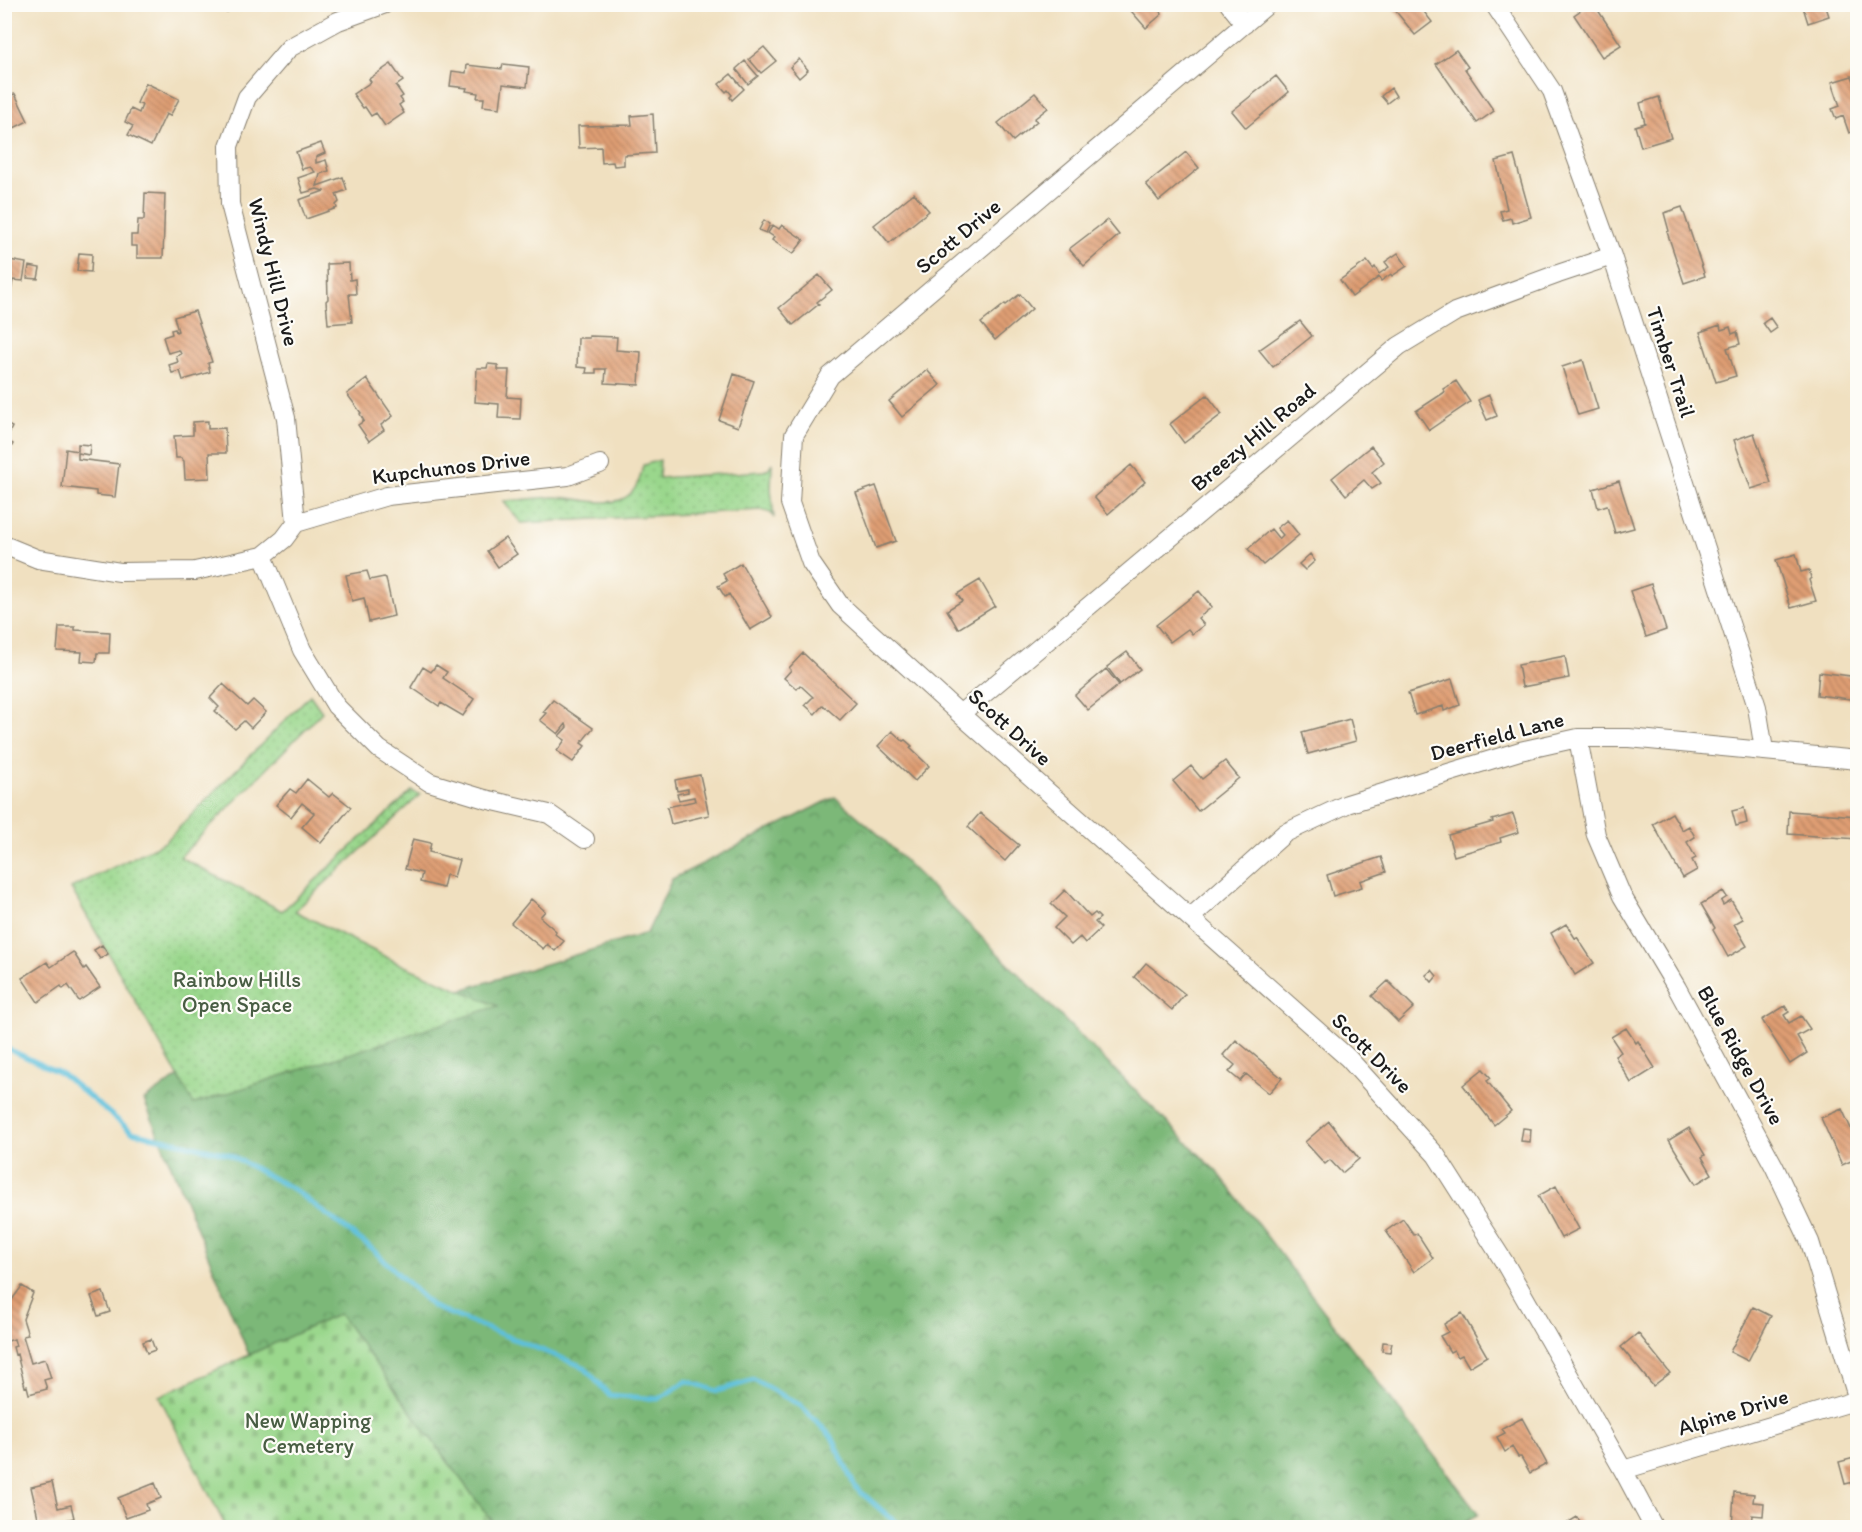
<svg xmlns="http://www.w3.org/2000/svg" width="1862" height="1532" font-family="Itim,sans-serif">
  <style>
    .forest { fill: url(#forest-crowns); stroke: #4c6a4a; stroke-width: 1.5 }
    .cemetery { fill: url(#cemetery-stones); stroke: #5b7a54; stroke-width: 1.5 }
    .park { fill: url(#park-dots); stroke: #5b7a54; stroke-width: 1.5 }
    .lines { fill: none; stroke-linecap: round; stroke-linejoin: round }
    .stream { stroke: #5dc0db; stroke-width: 5 }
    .building { fill: url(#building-back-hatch) }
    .street-casing { stroke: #867e6e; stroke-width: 20 }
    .street { stroke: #fff; stroke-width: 18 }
    .labels { text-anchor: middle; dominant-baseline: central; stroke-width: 4.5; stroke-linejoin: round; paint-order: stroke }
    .street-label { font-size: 22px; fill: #1c1c1c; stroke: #fdfcf7 }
    .park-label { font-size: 22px; fill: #485d43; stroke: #fdfcf7 }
  </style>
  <defs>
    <pattern id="forest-crowns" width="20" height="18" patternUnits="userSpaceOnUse" patternTransform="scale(1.5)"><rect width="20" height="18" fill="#7bb878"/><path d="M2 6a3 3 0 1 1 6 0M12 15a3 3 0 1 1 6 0" fill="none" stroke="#649562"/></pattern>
    <pattern id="cemetery-stones" width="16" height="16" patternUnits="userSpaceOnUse" patternTransform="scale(1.5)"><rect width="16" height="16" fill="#9ad78c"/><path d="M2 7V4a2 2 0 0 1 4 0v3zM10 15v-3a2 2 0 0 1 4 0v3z" fill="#84b878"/></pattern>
    <pattern id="park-dots" width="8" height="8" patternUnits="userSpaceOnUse" patternTransform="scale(1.5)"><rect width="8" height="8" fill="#9ad78c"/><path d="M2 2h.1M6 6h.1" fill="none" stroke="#84b878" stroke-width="1.8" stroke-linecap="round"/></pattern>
    <pattern id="building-back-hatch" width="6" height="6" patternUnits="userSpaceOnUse" patternTransform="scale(1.5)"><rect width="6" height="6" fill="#df9e73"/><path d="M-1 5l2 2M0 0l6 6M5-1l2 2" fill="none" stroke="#b4805e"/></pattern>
  </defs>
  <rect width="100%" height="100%" fill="#fdfcf7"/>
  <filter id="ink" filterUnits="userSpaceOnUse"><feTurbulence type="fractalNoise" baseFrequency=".0167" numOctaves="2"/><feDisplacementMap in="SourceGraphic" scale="12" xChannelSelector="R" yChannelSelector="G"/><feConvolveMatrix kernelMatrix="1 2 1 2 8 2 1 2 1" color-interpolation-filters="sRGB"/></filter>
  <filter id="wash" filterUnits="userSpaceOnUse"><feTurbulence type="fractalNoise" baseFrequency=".008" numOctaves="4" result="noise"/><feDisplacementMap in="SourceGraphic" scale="24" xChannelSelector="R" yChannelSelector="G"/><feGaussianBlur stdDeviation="1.35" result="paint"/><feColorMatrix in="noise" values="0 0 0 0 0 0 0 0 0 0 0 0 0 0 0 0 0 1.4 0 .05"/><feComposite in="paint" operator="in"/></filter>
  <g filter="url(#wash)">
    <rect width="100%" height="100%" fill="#f0e0c0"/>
    <path class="forest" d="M835,797L877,833L1220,1175L1478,1513L1457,1528L496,1527L339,1315L249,1355L144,1100L178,1077L647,933L672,879Z"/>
    <path class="cemetery" d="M339,1314L496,1527H226L159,1396Z"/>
    <path class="park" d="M660,460L659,478L764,471L769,468L772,463L771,489L774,518L771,513L761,510L521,523L503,501C520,500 537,498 554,497C591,497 634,521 643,465Z
      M310,695L322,712L180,857L282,911L412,791L420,795L295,911L402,965L498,1006L194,1104L71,888L165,842Z"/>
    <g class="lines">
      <path class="stream" d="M4,1047L62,1074L132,1132L228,1154L293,1189L370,1247L433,1307L584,1367L609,1395L658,1399L687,1381L717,1391L754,1380L800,1405L832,1437L855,1487L902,1528"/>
    </g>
    <g id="blocks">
      <path class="building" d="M224,4H243V7L226,12Z
        M1125,4H1154L1162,14L1146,28Z
        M1390,4H1418L1432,22L1415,35Z
        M1590,4H1594L1621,45L1602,57L1574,15Z
        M1802,4H1825L1829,16L1808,23Z
        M764,47L776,61L761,73L749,59Z
        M1456,50L1468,67L1465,69L1494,111L1477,123L1436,64Z
        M799,59L808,70L799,78L790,67Z
        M745,61L758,76L748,84L736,69Z
        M391,64L403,81L396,86L403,96L400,98L403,102L399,105L404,113L385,126L376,113L371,116L365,107L363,108L353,94L371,82L369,79Z
        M503,64L529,67L527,87L503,84L500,108L483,106L484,98H477L478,93L466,91L467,88L450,86L452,71L466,73L467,65L502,69Z
        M731,74L744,89L732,100L730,97L732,95L728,90L726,92L719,84Z
        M1276,76L1289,92L1246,128L1232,111Z
        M1852,76L1858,92V130L1849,133L1843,116L1836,119L1832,109L1840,106L1832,82Z
        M4,81L11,95L15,94L28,121L6,132Z
        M146,83L179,99L170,116L166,114L151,146L128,135L133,126L125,122L131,109L139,113L142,105L137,103Z
        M1391,88L1396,96L1387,103L1381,96Z
        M1035,93L1048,108L1034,119L1037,121L1013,141L998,123Z
        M1659,97L1671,138L1641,147L1635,126L1645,123L1640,103Z
        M653,114L655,153L624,155V165L614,166L613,162L602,163L601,147L579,148L578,126L632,125L631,116Z
        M321,143L325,153L316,157V163L326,160L329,171L320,174L317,186L343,177L347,190L336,194L339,202L336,205L337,208L306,219L299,200L324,191L317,189L303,193L298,178L315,172L310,167L302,169L296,152Z
        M1186,152L1199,168L1159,201L1146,184Z
        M1514,156L1531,217L1512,223L1511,218L1503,220L1500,211L1507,209L1496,161Z
        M145,193L165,194L163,258H137V246H131V235H137L138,220H144Z
        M914,193L929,211L889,243L874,225Z
        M1682,207L1705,276L1684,283L1667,232L1669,231L1664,213Z
        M764,220L770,224L766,233L759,230Z
        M1107,220L1119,235L1084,266L1069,249Z
        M773,225L779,229L782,225L804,240L793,254L772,240L774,237L768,233Z
        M79,253L92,254L91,272L77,271Z
        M1398,253L1407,266L1392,276L1391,274L1381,281L1379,277L1352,297L1340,280L1367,261L1373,269L1375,267L1379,274L1389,267L1385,262Z
        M4,259L26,263L23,281L13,280L8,307H4Z
        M349,263L350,280L355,279L356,294H349L352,322L328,324L326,301L328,299L327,264Z
        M29,266L40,268L38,279L27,278Z
        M819,275L832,290L817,302L819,304L793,325L779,308Z
        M1020,294L1032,309L995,340L981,323L1005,304L1006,305Z
        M195,311L212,362L208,363L210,372L183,380L180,371L172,373L169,365L178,362L176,356L181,354L179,350L168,353L163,337L172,334L171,330L175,329L176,332L178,331L174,317Z
        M1770,318L1777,328L1770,333L1763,323Z
        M1300,321L1312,336L1273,367L1259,350Z
        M1720,325L1721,330L1730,327L1732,334L1737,332L1740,344L1727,348L1736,376L1716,382L1700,332Z
        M589,336L617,337L616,350L641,352L639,385L605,383L606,369H596V373H586L587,368L577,367L578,338H589Z
        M1583,360L1598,409L1578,415L1562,367Z
        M488,364L498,365V370H509L507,397L521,398L520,419L498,418L499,404L475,402L477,368H487Z
        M927,370L940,385L902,417L889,401Z
        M734,374L754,381L738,427L719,420Z
        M367,379L393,416L381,425L384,430L369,441L358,425L364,421L360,414L361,413L347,394Z
        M1456,381L1470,402L1429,430L1416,411L1445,392L1443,389Z
        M1207,395L1222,414L1184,443L1170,424Z
        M1489,395L1497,416L1487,420L1478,400Z
        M208,421V429L225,428L226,453H209L210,478L185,479L184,461L181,458H176L174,436L193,435V422Z
        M4,423L12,427L6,440L13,444L4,460Z
        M1754,433L1771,483L1751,489L1734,440Z
        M78,444L90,445L89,455L78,453V459L119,464L115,497L96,495V491L62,487L66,449L78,451Z
        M1371,446L1384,462L1372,472L1381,483L1372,489L1364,480L1346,495L1332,478Z
        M1131,465L1145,482L1108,514L1094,497Z
        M1619,481L1634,528L1615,533L1607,505L1598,508L1593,489Z
        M876,486L896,541L876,548L856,493Z
        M1287,520L1299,535L1263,565L1248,549L1271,529L1279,539L1283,535L1277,528Z
        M505,538L517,554L498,567L487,551Z
        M1310,554L1315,561L1305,570L1299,564Z
        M1796,554L1801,572L1809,570L1811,578L1809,580L1816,601L1791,608L1776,560Z
        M741,563L772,617L750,630L729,594L725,597L718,586L727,581L723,574Z
        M367,571L370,580L384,577L386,578L394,616L369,622L364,598L352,601L346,575Z
        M980,580L995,606L958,629L947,610L962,601L957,594Z
        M1651,584L1666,630L1646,637L1630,591Z
        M1199,591L1212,607L1198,618L1204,625L1192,634L1188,629L1170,642L1156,625Z
        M59,627H75V630L110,632L109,653H97L96,662L81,661L82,652L57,651Z
        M1127,652L1140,669L1120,684L1107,667Z
        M803,653L856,703L840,720L823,705L815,714L805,705L813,697L800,685L797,689L784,678L791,670L789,668Z
        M1565,656L1569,678L1522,687L1518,665Z
        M436,665L447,672L443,678L474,699L463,716L441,703L439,706L411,687L423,667L431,672Z
        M1106,669L1119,685L1088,710L1075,695Z
        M1819,672L1858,677V700L1817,695Z
        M1452,679L1460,705L1444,711L1443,706L1415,715L1408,693Z
        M223,684L247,706L253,700L266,712L251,728L244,721L235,729L215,711L219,707L210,698Z
        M553,700L593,728L581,743L585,746L573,762L557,751L565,740L559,736L567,727L566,724L558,734L540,720L546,713L543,712Z
        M1350,719L1356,741L1308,754L1302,732Z
        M892,731L903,741L905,740L912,746L910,748L929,766L915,781L878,746Z
        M1225,761L1239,778L1198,811L1173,781L1191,766L1202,779Z
        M700,775L709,815L671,824L667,807L695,801L694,797L679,800L677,794L688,792V789L677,791L675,780Z
        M307,779L329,797L333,793L351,807L321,843L302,827L314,813L302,803L291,817L276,805L290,789L296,793Z
        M1744,808L1747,823L1736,826L1732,811Z
        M1789,811L1858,816V839L1788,834Z
        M980,813L1019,845L1005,861L968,827Z
        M1672,813L1682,830L1689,826L1695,837L1687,842L1696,858L1692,860L1697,870L1683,878L1653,824Z
        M1513,814L1519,832L1500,838L1501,842L1454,856L1448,835L1493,822L1492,820Z
        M413,839L431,843L429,852L459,860L454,877L446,875L443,888L420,882L422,873L405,869Z
        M1381,857L1386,872L1360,881L1362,887L1333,896L1327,875Z
        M1065,890L1090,917L1095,913L1100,918L1095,922L1101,928L1085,943L1080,937L1071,945L1054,928L1065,917L1051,904Z
        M1723,891L1727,897L1721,901L1723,905L1731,900L1743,919L1734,924L1747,946L1728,957L1713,930L1715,928L1701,904Z
        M531,899L545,911L540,917L556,931L555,934L564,941L555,951L547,944L543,949L511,923Z
        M1566,924L1575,938L1577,937L1594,963L1575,975L1551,933Z
        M102,945L108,954L100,959L94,950Z
        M73,952L84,969L86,967L100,987L79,1001L68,985L63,989L61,986L38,1002L22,978L47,962L51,967Z
        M1146,963L1185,994L1172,1010L1134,977Z
        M1432,970L1437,976L1432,982L1426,975Z
        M1388,981L1414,1007L1398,1022L1372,996Z
        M1785,1006L1789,1012L1784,1015L1789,1023L1801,1016L1810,1029L1797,1036L1807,1053L1790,1064L1762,1020Z
        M1626,1028L1636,1043L1638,1041L1655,1068L1631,1083L1615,1056L1621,1052L1611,1037Z
        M1236,1040L1282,1078L1269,1093L1246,1074L1240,1081L1229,1072L1235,1065L1223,1055Z
        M1483,1069L1491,1078L1487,1081L1511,1111L1494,1125L1463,1085Z
        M1842,1109L1858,1144V1158L1842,1165L1821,1118Z
        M1329,1121L1359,1159L1342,1173L1330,1160L1325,1164L1305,1142Z
        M1523,1128L1531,1129L1530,1142L1521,1141Z
        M1689,1128L1705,1155L1702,1157L1712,1174L1696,1184L1669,1140Z
        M1556,1186L1579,1229L1561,1238L1538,1196Z
        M1403,1219L1414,1235L1417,1233L1433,1258L1414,1272L1386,1231Z
        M22,1286L33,1293L23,1319L28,1335L23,1336L31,1363L45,1359L51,1378L44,1380L47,1389L29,1394L27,1386L25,1387L17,1354L15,1355L13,1347L16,1346L14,1339L5,1342L7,1347L4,1348V1318L10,1310L6,1308Z
        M103,1292L110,1312L98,1316L91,1296Z
        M1753,1307L1771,1316L1748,1361L1730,1352Z
        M1462,1313L1487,1356L1469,1367L1462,1355L1458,1357L1454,1350L1450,1352L1440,1336L1448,1332L1444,1324Z
        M1638,1333L1670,1373L1653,1386L1621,1347Z
        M151,1339L155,1350L147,1353L143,1342Z
        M1383,1342L1392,1343L1390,1352L1382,1351Z
        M1522,1418L1547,1464L1530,1473L1521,1457H1518L1512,1447L1505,1452L1497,1437L1505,1433L1502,1429Z
        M1858,1457V1481L1845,1484L1839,1462Z
        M52,1482L58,1508L71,1505L74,1518L40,1526L31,1487Z
        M155,1483L161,1498L146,1504L148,1510L126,1518L118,1498Z
        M1734,1492L1754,1494L1753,1502L1764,1503L1763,1516L1752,1515L1751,1525L1753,1528H1732Z
        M1577,1517L1583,1528H1559Z"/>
    </g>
  </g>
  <g filter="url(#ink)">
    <use href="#blocks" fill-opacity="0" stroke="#867e6e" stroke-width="1.5"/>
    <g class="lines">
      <defs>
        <path id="street" d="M1229,4L1245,24
          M1268,4L830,376L794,435L790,503L811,563L840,605L960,714L1348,1058L1436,1155L1506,1265L1623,1470L1654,1528
          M1494,4L1552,91L1612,256L1757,707L1764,750
          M296,523L286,418L230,204L229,146L247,97L289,48L338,21L385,4
          M4,545L38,559L120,572L195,571L263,556L284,539L296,523L387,496L568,476L600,464
          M263,556L302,650L336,706L379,749L429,782L485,799L549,814L585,839
          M960,714L1399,346L1455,312L1558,274L1612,256
          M1578,738L1596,835L1622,896L1677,988L1774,1166L1810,1242L1858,1400
          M1190,918L1285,833L1347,804L1520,751L1578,738H1629L1858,760
          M1623,1470L1858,1400"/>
      </defs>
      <use href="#street" class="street-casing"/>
      <use href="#street" class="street"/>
    </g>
  </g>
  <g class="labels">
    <g class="street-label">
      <text transform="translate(958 236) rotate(-40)">Scott Drive</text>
      <text transform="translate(274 272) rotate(76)">Windy Hill Drive</text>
      <text transform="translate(1671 362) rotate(72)">Timber Trail</text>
      <text transform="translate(1253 437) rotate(-40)">Breezy Hill Road</text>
      <text transform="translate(451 467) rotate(-7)">Kupchunos Drive</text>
      <text transform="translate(1010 727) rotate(42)">Scott Drive</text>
      <text transform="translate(1497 736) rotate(-15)">Deerfield Lane</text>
      <text transform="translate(1372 1053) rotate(45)">Scott Drive</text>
      <text transform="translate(1741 1055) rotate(61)">Blue Ridge Drive</text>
      <text transform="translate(1733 1412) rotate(-17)">Alpine Drive</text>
    </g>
    <g class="park-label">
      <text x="237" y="979">Rainbow Hills<tspan x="237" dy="25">Open Space</tspan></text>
      <text x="308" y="1420">New Wapping<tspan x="308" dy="25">Cemetery</tspan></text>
    </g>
  </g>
  <rect width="1862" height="1532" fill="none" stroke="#fdfcf7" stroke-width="24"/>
</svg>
